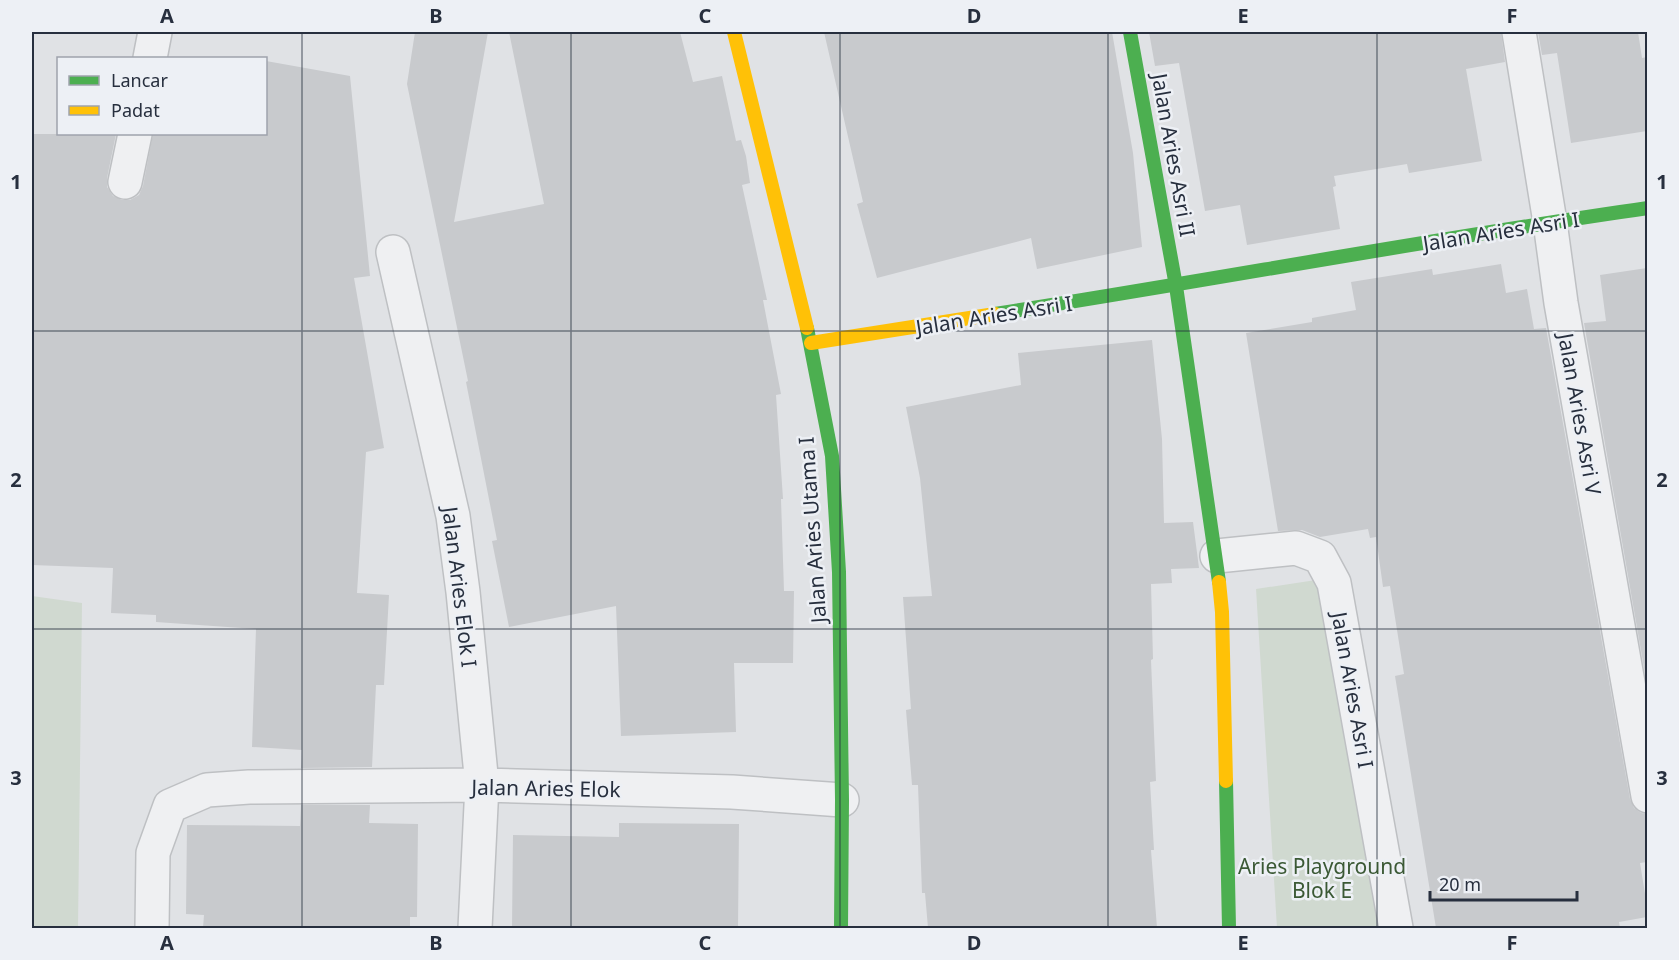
<svg xmlns="http://www.w3.org/2000/svg" width="1679" height="960" font-family="'Noto Sans',sans-serif">
  <style>
    .green { fill: #d0d9d0 }
    .building { fill: #c8cacd }
    .lines { fill: none; stroke-linecap: round; stroke-linejoin: round }
    .street-casing { stroke: #bec0c3; stroke-width: 36 }
    .street { stroke: #eff0f2; stroke-width: 33 }
    .fast { stroke: #4caf50; stroke-width: 14 }
    .slow { stroke: #ffc107; stroke-width: 14 }
    .grid { fill: none; stroke: #272f3e; stroke-width: 1.5; stroke-opacity: 0.55 }
    .labels { text-anchor: middle; dominant-baseline: central; stroke-width: 5; stroke-linejoin: round; paint-order: stroke }
    .street-label { font-size: 21px; fill: #272f3e; stroke: #edf0f5 }
    .park-label { font-size: 21px; fill: #3b5935; stroke: #edf0f5 }
    .neatline { fill: none; stroke: #272f3e; stroke-width: 2 }
    .grid-label { font-size: 20px; text-anchor: middle; font-weight: bold; fill: #272f3e }
  </style>
  <rect width="100%" height="100%" fill="#e0e2e5"/>
  <path class="green" d="M1316,580L1381,928H1277L1256,589Z
    M32,596L82,603L78,928H32Z"/>
  <path class="building" d="M415,32H488L454,222L544,204L509,32H680L693,82L722,76L736,141L741,140L746,156L750,183L742,185L767,300H763L781,394L776,395L783,499H781L784,591H794L793,663H734L736,732L621,736L616,606L509,627L492,541L497,540L466,382L468,381L407,84Z
    M824,32H1112L1133,153L1142,247L1037,269L1031,238L877,278L857,204L863,202Z
    M1149,32H1501L1505,62L1466,69L1482,161L1409,173L1407,164L1334,176L1336,186L1333,187L1340,229L1247,245L1240,205L1205,211L1179,63L1155,66Z
    M1538,32H1638L1642,58L1647,57V131L1571,143L1557,53L1542,55Z
    M266,61L350,76L370,276L354,278L384,448L366,452L357,593L389,595L384,685H376L372,767L301,768L302,750L252,747L256,629L156,622V615L111,613L113,568L32,565V134H116L107,178V187L113,196L122,200H130L139,195L143,186L153,134H266Z
    M1501,264L1506,293L1527,289L1534,329L1546,328L1630,799L1634,808L1641,813L1647,814V862L1640,863L1647,906V917L1619,922L1620,928H1436L1395,676L1404,674L1390,586L1383,587L1376,537L1370,538L1368,529L1320,537L1302,530L1278,531L1246,333L1312,322V318L1356,310L1351,282L1432,269L1433,275Z
    M1647,268V685L1584,323L1606,321L1600,275Z
    M1152,340L1162,439L1164,523L1193,522L1199,568L1171,569L1172,583L1151,584L1153,659L1151,660L1156,781L1150,782L1154,850H1151L1157,928H928L925,893H922L918,785H912L906,710L911,709L903,597L932,596L920,478L906,407L1021,385L1018,353Z
    M301,805H370L369,823L418,824L417,917H410V928H203L204,915L186,914L187,825L300,826Z
    M619,823L739,824L738,928H512L513,835L619,837Z"/>
  <g class="lines">
    <defs>
      <path id="street" d="M1519,32L1550,222L1561,303L1648,796
        M150,58L155,32
        M125,182L135,134
        M393,252L453,516L463,592L482,785L475,928
        M1217,556L1296,548L1320,557L1334,583L1396,928
        M152,928L153,853L170,806L207,790L249,787L482,785L732,792L842,800"/>
    </defs>
    <use href="#street" class="street-casing"/>
    <use href="#street" class="street"/>
    <path class="fast" d="M1130,32L1176,286L1219,582
      M995,314C1213,280 1430,239 1648,208
      M807,328L832,456L839,572L842,800L841,928
      M1226,781L1229,928"/>
    <path class="slow" d="M734,32L807,328
      M811,343L995,314
      M1219,582L1222,612L1226,781"/>
  </g>
  <path class="grid" d="M302,32V928M571,32V928M840,32V928M1108,32V928M1377,32V928M32,331H1648M32,629H1648"/>
  <g class="labels">
    <g class="street-label">
      <text transform="translate(1174 155) rotate(80)">Jalan Aries Asri II</text>
      <text transform="translate(1501 231) rotate(-9)">Jalan Aries Asri I</text>
      <text transform="translate(994 315) rotate(-9)">Jalan Aries Asri I</text>
      <text transform="translate(1580 414) rotate(80)">Jalan Aries Asri V</text>
      <text transform="translate(812 530) rotate(-94)">Jalan Aries Utama I</text>
      <text transform="translate(460 587) rotate(83)">Jalan Aries Elok I</text>
      <text transform="translate(1353 690) rotate(80)">Jalan Aries Asri I</text>
      <text transform="translate(546 788) rotate(1)">Jalan Aries Elok</text>
    </g>
    <g class="park-label">
      <text x="1322" y="866">Aries Playground<tspan x="1322" dy="24">Blok E</tspan></text>
    </g>
  </g>
  <rect width="1679" height="960" fill="none" stroke="#edf0f5" stroke-width="66"/>
  <rect x="57" y="57" width="210" height="78" fill="#edf0f5" stroke="#9ea3ac" stroke-width="1.5"/>
  <rect x="69" y="76" width="30" height="9" fill="#4caf50" stroke="#9ea3ac" stroke-width="1.5"/>
  <text x="111" y="87" font-size="18" fill="#272f3e">Lancar</text>
  <rect x="69" y="106" width="30" height="9" fill="#ffc107" stroke="#9ea3ac" stroke-width="1.5"/>
  <text x="111" y="117" font-size="18" fill="#272f3e">Padat</text>
  <path d="M1430 891v9h147v-9" fill="none" stroke="#272f3e" stroke-width="3"/>
  <text x="1439" y="891" font-size="18" fill="#272f3e" stroke="#edf0f5" stroke-width="4.5" paint-order="stroke">20 m</text>
  <rect x="33" y="33" width="1613" height="894" class="neatline"/>
  <g class="grid-label">
    <text x="167" y="23">A</text>
    <text x="436" y="23">B</text>
    <text x="705" y="23">C</text>
    <text x="974" y="23">D</text>
    <text x="1243" y="23">E</text>
    <text x="1512" y="23">F</text>
    <text x="16" y="189">1</text>
    <text x="1662" y="189">1</text>
    <text x="16" y="487">2</text>
    <text x="1662" y="487">2</text>
    <text x="16" y="785">3</text>
    <text x="1662" y="785">3</text>
    <text x="167" y="950">A</text>
    <text x="436" y="950">B</text>
    <text x="705" y="950">C</text>
    <text x="974" y="950">D</text>
    <text x="1243" y="950">E</text>
    <text x="1512" y="950">F</text>
  </g>
</svg>
